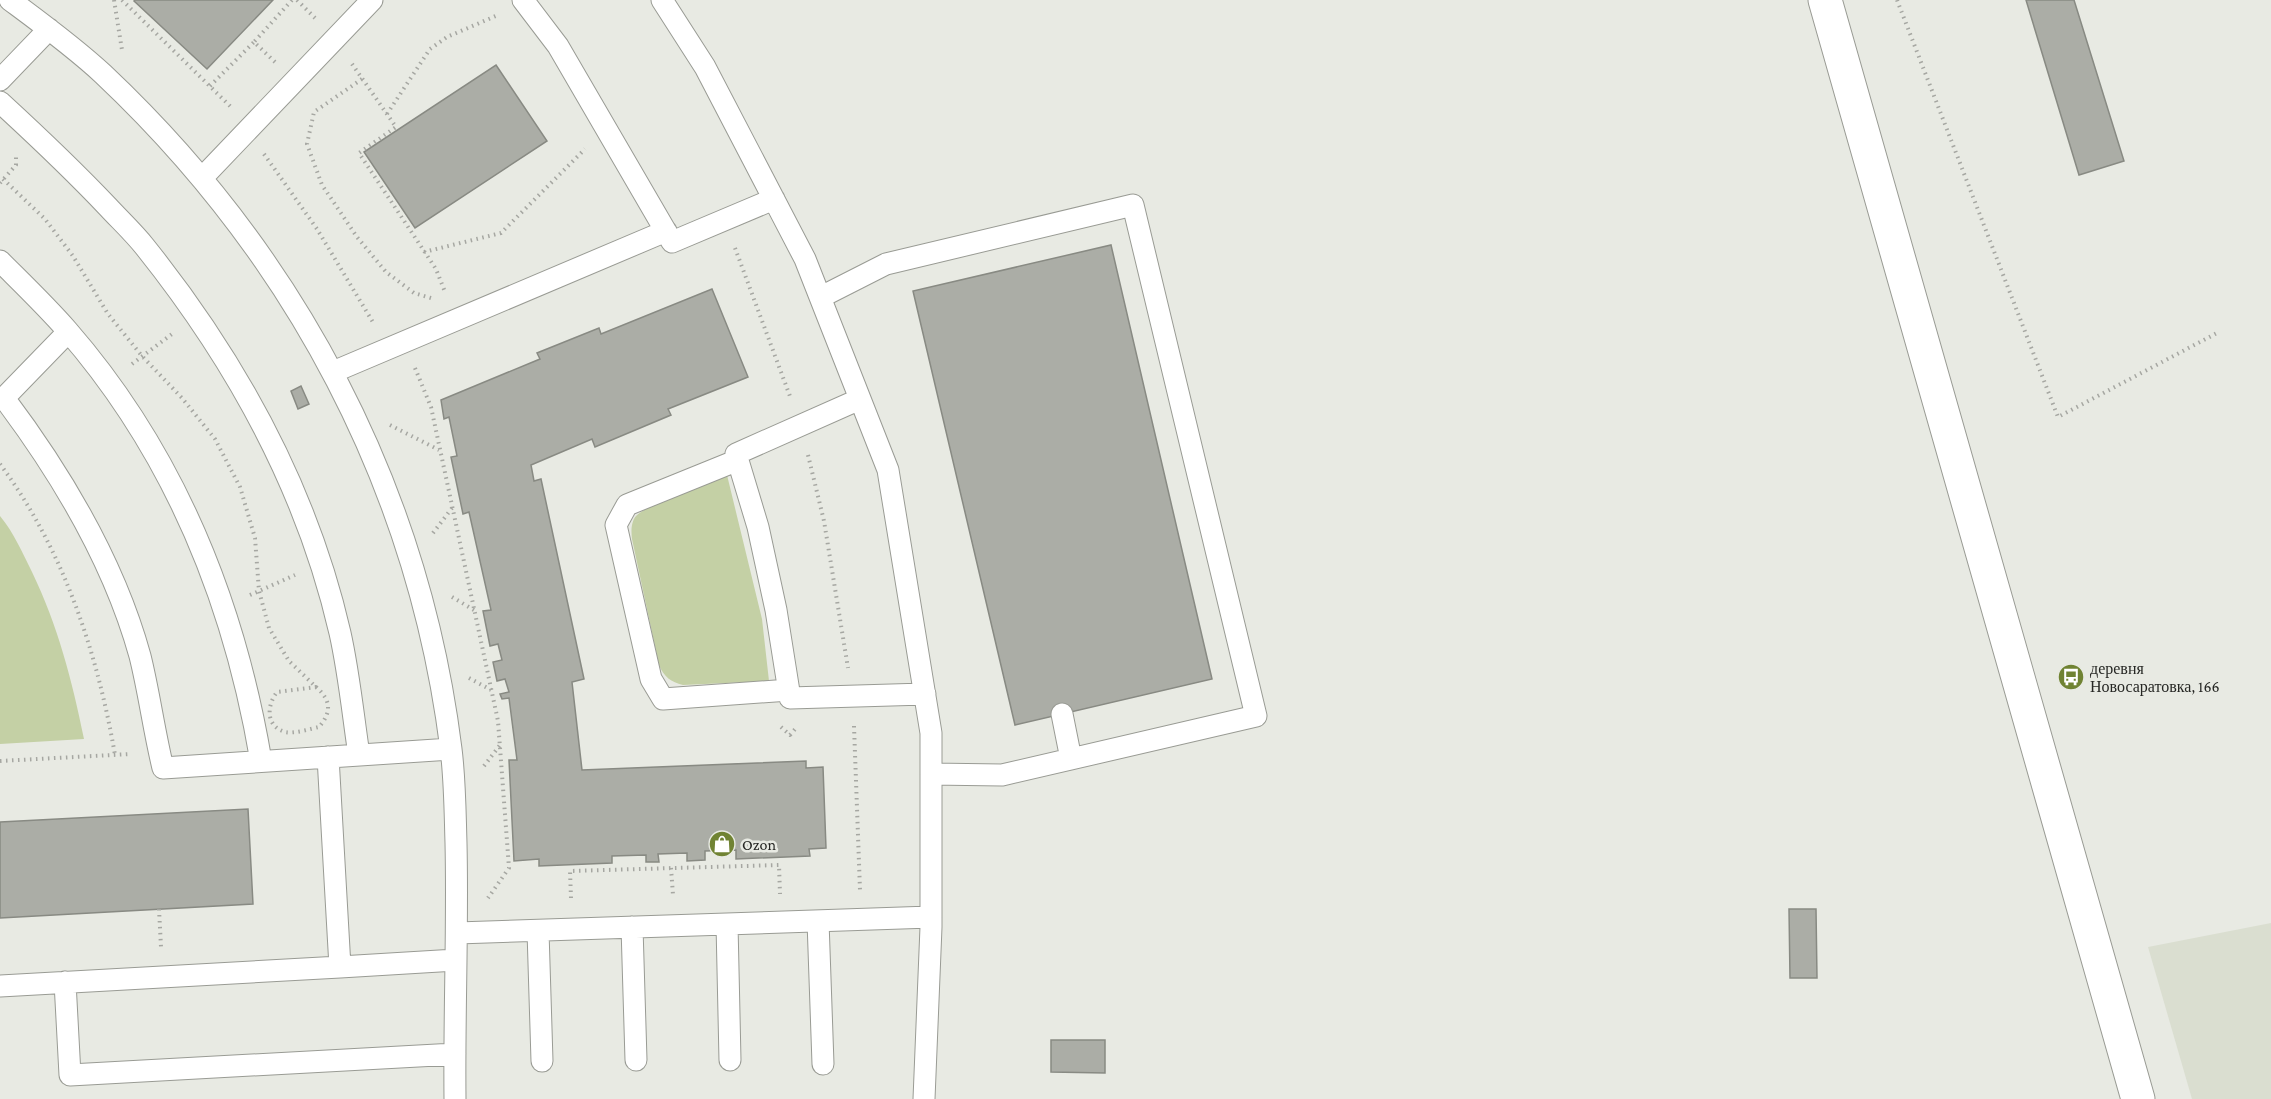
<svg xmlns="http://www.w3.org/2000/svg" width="2271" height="1099" font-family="'Crimson Pro',serif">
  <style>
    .built { fill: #daded0 }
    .green { fill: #c4d0a5 }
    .building { fill: #abada6; stroke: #888a83; stroke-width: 1.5 }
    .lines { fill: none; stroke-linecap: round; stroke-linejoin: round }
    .service-casing { stroke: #999b94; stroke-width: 23 }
    .secondary-casing { stroke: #999b94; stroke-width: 35 }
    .path { stroke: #a6a7a2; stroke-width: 4; stroke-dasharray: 1.5 4.5; stroke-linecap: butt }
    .service { stroke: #fff; stroke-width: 21 }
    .secondary { stroke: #fff; stroke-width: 33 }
    .labels { text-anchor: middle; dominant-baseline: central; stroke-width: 5; stroke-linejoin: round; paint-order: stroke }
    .poi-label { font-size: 16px; fill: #262724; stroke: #e8eae3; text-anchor: start }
  </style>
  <rect width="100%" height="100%" fill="#e8eae3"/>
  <path class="built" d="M2271,923V1099H2192L2148,947Z"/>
  <path class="green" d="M727,475L762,619L769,681L683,685C671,682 664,677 659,665L632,539C631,531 631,522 636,516C647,504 709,483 727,475Z
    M0,516C14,533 22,552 32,572C58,626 72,680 84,739L0,744Z"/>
  <path class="building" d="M135,0H273L207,69L134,1Z
    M2026,0H2074L2124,161L2079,175Z
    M496,65L547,141L415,228L364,152Z
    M1111,245L1212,679L1015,725L913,291Z
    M712,289L748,377L668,409L671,415L595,447L592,439L531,465L534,481L541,479L584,679L572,682L582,770L806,761V768L823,767L826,848L809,849L810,856L736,859V850L705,851V860L687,861V853L658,854L659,862H646V855L612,856V863L539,866V859L514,861L509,760H517L509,698L502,699L500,694L509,692L505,679L497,681L493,662L502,660L498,644L490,646L483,611L491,610L469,512L463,514L451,457L457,456L449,417L444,419L441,400L540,359L537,353L599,328L601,334Z
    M301,386L309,404L298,409L291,391Z
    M248,809L253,904L0,918V822Z
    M1789,909H1816L1817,978H1790Z
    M1051,1040H1105V1073L1051,1072Z"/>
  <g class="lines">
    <defs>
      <path id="service" d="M10,0C41,23 74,47 103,74C295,255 418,486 451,749C455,780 455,811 456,843C458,928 454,1014 455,1099
        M523,0L558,46L672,242L774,199
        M662,0L705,67L805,259L888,470L931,733V927L924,1099
        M0,80L49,29
        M0,102C37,136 73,170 108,207C120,220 134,233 145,247C237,362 307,489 340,633C349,673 353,715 359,755
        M202,178L372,0
        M0,261C23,284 46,306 67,330C175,454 234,601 261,761
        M821,297L886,264L1133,205L1256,716L1002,775L931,774
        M68,332L4,398C62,475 114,562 140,656C149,692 154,731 163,768L451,749
        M333,372L666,231
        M860,399L736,454L758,527L776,610L790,698L925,694
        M738,460L627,505L616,525L651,679L663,699L789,690
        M1062,714L1071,759
        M818,921L823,1064
        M727,924L730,1060
        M632,927L636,1060
        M538,931L542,1061
        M457,933L931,917
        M340,967L456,960
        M65,982L70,1075L455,1054
        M0,986L340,967L328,757"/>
      <path id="secondary" d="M1825,0L2138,1099"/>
    </defs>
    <use href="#service" class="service-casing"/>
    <use href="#secondary" class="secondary-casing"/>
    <path class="path" d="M114,0L122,50
      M122,0L231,107
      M297,0L315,18
      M1897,0L2058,417L2217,333
      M275,62L254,42L292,0
      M352,64L396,127L359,153L436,269L445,292
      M362,79L314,112L307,144L322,185L357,237L386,272L414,293L431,298
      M210,86L254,42
      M387,114L430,49L447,37L498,15
      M264,154L317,229L374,324
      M3,179L45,219L73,256L108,314L142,356L182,398L215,439L240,487L255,538L259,591L269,628L289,661L316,687
      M0,183L16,165V157
      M735,248L791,399
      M424,252L501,233L585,149
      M132,364L172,334
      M415,368L431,407L498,721L509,868L488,898
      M390,425L439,450
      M808,455L824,521L848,668
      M0,464C63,549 97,651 115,755
      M433,533L452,508
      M250,595L295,575
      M452,597L474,610
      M469,678L491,690
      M316,687C331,700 332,712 319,727C310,729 294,734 285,732C265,726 267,705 277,692Z
      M854,726L860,890
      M781,727L790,735L796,728
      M0,761L131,754
      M484,766L500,745
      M671,868L673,895
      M571,898L570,871L779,865L780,894
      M159,909L161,947"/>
    <use href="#service" class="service"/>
    <use href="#secondary" class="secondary"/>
  </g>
  <defs>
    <symbol id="bus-disc" viewBox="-11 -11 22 22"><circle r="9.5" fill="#708333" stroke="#e8eae3"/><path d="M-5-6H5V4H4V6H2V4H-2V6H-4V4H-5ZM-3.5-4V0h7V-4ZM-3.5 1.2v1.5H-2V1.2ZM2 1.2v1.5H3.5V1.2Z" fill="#fff"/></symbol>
    <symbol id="shop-disc" viewBox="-11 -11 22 22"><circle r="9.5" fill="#708333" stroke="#e8eae3"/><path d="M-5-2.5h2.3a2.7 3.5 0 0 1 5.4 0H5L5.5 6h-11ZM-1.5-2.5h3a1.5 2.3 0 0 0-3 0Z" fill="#fff"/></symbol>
  </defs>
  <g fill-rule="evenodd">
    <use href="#bus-disc" x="2056" y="662" width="30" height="30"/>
    <use href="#shop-disc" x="707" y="829" width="30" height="30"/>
  </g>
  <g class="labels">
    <g class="poi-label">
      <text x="2090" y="668">деревня<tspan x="2090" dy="18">Новосаратовка, 166</tspan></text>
      <text x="742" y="844">Ozon</text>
    </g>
  </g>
</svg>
